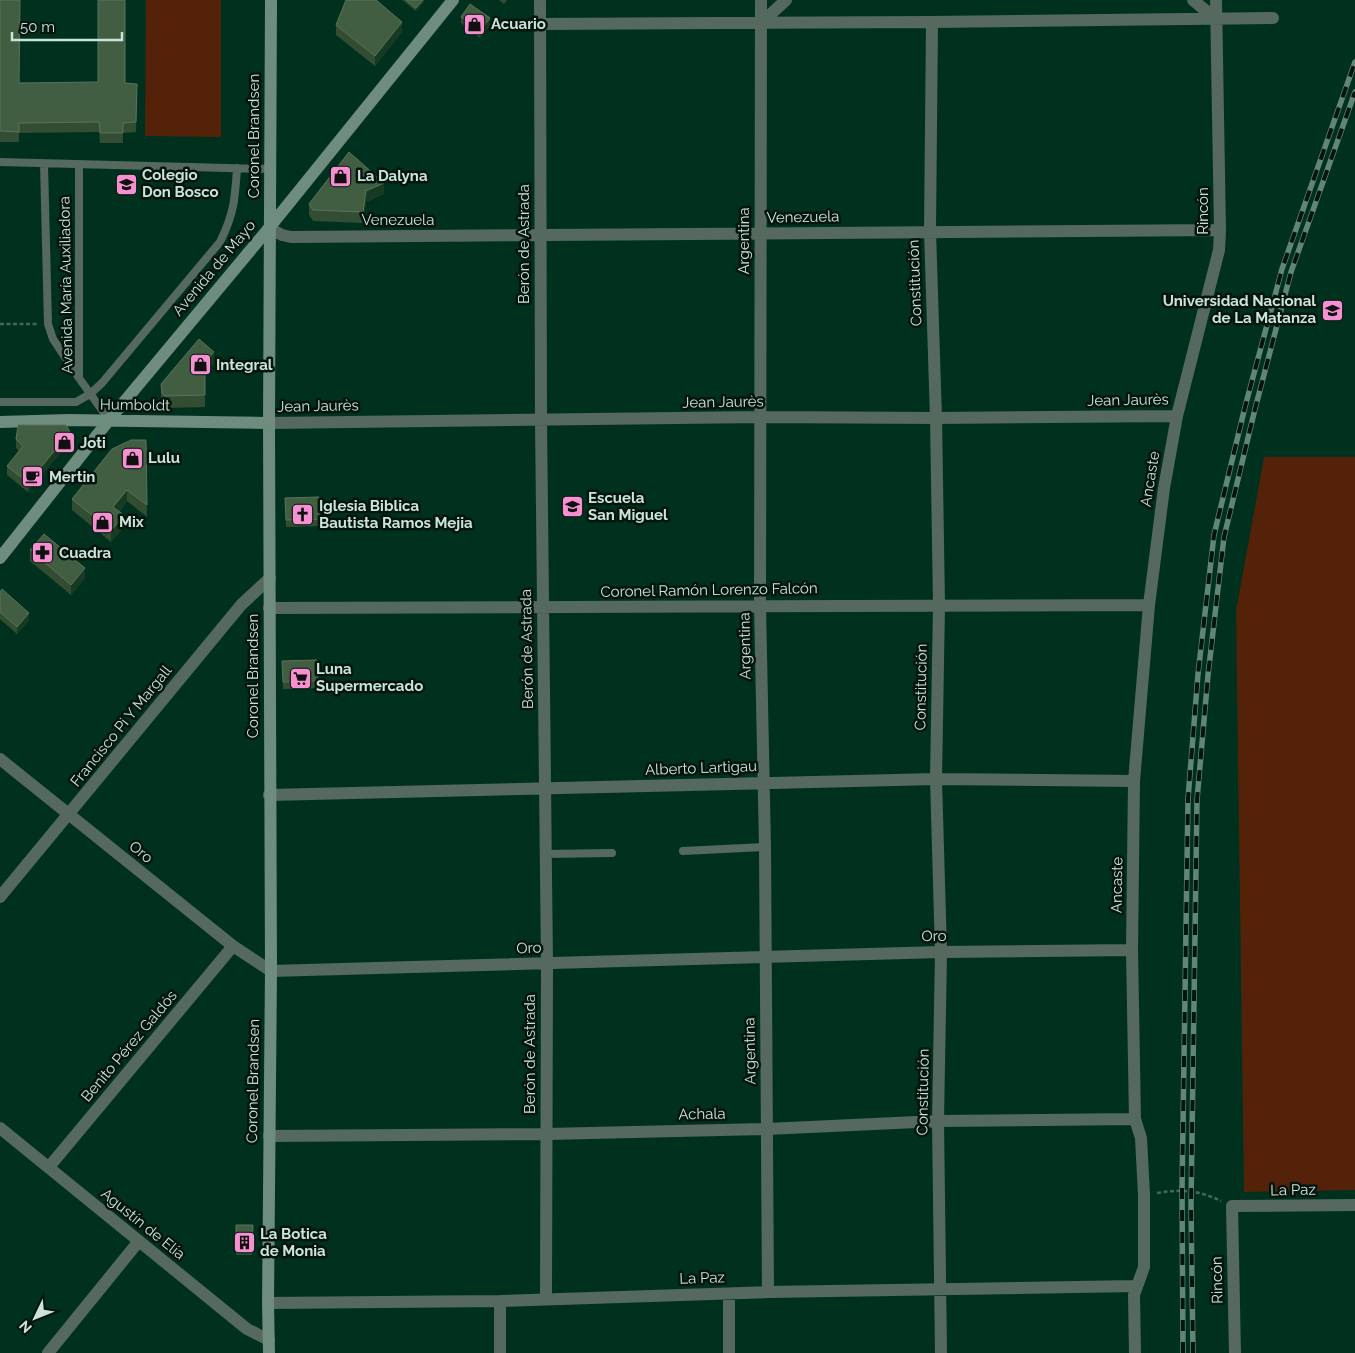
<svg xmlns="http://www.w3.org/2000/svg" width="1355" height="1353" font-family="Raleway,sans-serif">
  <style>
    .green { fill: #542109 }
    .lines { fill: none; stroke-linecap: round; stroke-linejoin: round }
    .path { stroke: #406959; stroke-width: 2.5; stroke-dasharray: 4 2.5; stroke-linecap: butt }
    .lane { stroke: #56695f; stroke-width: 8 }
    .street { stroke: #56695f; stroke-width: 12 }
    .secondary { stroke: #6f8d7e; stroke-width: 12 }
    .rail-casing { stroke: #618677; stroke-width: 5.5 }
    .rail { stroke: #03150d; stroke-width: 4; stroke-dasharray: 11; stroke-linecap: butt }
    .wall { fill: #324d31 }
    .shaded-wall { fill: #173b22 }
    .building { fill: #425e42; stroke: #58735a }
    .labels { text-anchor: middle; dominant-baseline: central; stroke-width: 5; stroke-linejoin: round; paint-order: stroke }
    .poi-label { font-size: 15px; font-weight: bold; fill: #cce4d7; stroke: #03150d; text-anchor: start }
    .street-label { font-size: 15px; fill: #cce4d7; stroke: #03150d }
  </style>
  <rect width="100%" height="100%" fill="#00311f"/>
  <path class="green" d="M146,0H221V137L145,136Z
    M1264,457H1355V1190L1244,1192L1236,611Z"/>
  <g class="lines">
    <path class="path" d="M0,324H38
      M1157,1193C1183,1189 1198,1190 1221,1201"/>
    <path class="lane" d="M0,162L270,169
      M44,164L48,324L53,339L79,378
      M79,165V378L109,420
      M0,402H76L90,394L102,383L220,242C234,214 235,199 237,168
      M683,851L765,847
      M546,854L612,853"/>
    <path class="street" d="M540,0L541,420L547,964L546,1298
      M761,0L760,605L765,847L768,1292
      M1193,0L1216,19
      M932,22L930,231L936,418L939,605L936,779L941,952L938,1121L941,1353
      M761,23L786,0
      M541,24L932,22L1273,18
      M269,228L282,235L291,237L1220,230
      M269,423L760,417L936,418L1177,416
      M269,608L1149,605
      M0,759L233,946L271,971L941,952L1132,950
      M269,795L936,779L1134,781
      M0,897L241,605L270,578
      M0,1128L247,1329L269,1340
      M269,1136L547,1134L767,1129L938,1121L1135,1119
      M49,1167L233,946
      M500,1301V1353
      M268,1303L500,1301L768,1292L1136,1286
      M48,1353L139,1241
      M729,1353V1294
      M1135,1353L1134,1295L1144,1267V1195L1141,1138L1135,1119L1132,950L1134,781L1149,605L1164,488L1177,416L1219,250L1220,230L1216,0
      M1235,1353L1232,1206L1355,1205"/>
    <path class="secondary" d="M0,422L69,420L269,423
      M0,558L109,420L269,228L453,0
      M269,1353L268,1303L271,971L269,423L271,0"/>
    <defs>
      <path id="rail" d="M1183,1353L1182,1191L1188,799L1198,674L1214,535L1245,407L1282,269L1355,62
        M1193,1353L1191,1205L1197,800L1208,675L1224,537L1255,409L1291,272L1355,92"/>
    </defs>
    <use href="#rail" class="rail-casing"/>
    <use href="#rail" class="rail"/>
  </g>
  <path class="wall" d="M0,0L20,83H125L137,94L136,132L123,133V143H100L99,132L19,133V142H0Z
    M402,0H425L416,11Z
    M499,0H507L504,4Z
    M461,17L490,25L480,38L461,23Z
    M336,25L402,32L375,66L336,35Z
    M384,194L366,202L363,223L313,221L309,215V204Z
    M214,363L205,374V407L165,408L162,405L161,396V384Z
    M16,439L70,441L28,492L7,475V466L19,451L16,448Z
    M146,440L147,517L127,501L119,512L124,527L111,542L72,510V499Z
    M319,497L320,526L286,527L285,498Z
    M30,550L85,578L71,595L30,561Z
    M0,592L29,620L17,634L0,619Z
    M317,660L318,688L283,689L282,661Z
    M236,1225H253L252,1255H236Z"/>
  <path class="shaded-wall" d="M423,0H425L416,11V8Z
    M490,18V25L480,38V31Z
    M402,22V32L375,66V56Z
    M384,183V194L366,202L363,223V212L366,191Z
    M214,352V363L200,380V368Z
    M70,432V441L28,492V483Z
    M127,490V501L113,518V507Z
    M124,515V527L111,542V531Z
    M85,568V578L71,595V585Z
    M29,613V620L17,634V627Z"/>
  <path class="building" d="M0,0H20L19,83L98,82V0H125V83L137,84L136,122L123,123V133H100L99,122L19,123V132L0,131Z
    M346,0H376L402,22L375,56L336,25Z
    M406,0H423L416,8Z
    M470,4L490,18L480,31L461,17Z
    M349,152L384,183L366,191L363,212L313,210L309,204Z
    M199,339L214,352L200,368L205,372V395L165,396L162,393L161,384Z
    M18,425H66L70,432L28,483L7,466L23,446L16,439Z
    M131,440H146L147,505L127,490L113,507L124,515L111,531L72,499L112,449Z
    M319,497L320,519L286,520L285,498Z
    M44,534L85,568L71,585L30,550Z
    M2,589L29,613L17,627L0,612V592Z
    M317,660L318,681L283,682L282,661Z
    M236,1225H253L252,1249L236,1248Z"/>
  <defs>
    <symbol id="shop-square" viewBox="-11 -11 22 22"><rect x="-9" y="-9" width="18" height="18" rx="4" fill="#f690d0" stroke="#03150d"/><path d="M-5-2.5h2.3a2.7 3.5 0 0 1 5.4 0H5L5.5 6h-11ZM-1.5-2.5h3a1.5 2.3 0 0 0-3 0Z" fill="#111"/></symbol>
    <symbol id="school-square" viewBox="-11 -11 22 22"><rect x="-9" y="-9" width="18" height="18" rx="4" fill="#f690d0" stroke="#03150d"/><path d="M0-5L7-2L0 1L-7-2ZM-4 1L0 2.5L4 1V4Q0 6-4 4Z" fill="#111"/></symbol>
    <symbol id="university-square" viewBox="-11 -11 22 22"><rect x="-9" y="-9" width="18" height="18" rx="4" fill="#f690d0" stroke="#03150d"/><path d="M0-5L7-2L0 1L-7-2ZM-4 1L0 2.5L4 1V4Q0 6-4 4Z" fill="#111"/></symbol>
    <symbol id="cafe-square" viewBox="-11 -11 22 22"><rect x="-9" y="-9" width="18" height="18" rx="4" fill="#f690d0" stroke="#03150d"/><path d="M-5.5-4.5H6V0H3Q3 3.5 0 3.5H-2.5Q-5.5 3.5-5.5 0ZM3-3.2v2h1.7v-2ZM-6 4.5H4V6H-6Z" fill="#111"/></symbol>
    <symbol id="church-square" viewBox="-11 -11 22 22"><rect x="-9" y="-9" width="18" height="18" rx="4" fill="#f690d0" stroke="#03150d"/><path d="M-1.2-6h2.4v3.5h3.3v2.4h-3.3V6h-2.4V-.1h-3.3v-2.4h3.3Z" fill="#111"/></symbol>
    <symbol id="pharmacy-square" viewBox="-11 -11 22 22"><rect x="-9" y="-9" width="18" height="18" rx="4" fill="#f690d0" stroke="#03150d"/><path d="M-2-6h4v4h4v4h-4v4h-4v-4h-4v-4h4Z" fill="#111"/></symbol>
    <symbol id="supermarket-square" viewBox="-11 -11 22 22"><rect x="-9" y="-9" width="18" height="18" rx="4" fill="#f690d0" stroke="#03150d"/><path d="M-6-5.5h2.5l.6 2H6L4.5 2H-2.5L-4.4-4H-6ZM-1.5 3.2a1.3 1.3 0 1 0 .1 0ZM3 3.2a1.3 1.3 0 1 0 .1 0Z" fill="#111"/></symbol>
    <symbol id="building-square" viewBox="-11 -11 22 22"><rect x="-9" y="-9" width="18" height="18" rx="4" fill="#f690d0" stroke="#03150d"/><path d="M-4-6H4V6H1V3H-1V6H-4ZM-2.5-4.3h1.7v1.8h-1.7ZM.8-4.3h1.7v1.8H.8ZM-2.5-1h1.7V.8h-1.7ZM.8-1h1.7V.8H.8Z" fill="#111"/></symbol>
  </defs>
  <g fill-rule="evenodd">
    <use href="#shop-square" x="462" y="12" width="25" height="25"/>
    <use href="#shop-square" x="328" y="164" width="25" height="25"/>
    <use href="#school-square" x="114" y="172" width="25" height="25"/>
    <use href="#university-square" x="1320" y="298" width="25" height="25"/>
    <use href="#shop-square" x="188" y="352" width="25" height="25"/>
    <use href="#shop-square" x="52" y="430" width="25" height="25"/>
    <use href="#shop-square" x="120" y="446" width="25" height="25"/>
    <use href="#cafe-square" x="20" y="464" width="25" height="25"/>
    <use href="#school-square" x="560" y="494" width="25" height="25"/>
    <use href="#church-square" x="290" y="502" width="25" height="25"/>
    <use href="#shop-square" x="90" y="510" width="25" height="25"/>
    <use href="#pharmacy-square" x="30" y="540" width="25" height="25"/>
    <use href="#supermarket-square" x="288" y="666" width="25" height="25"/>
    <use href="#building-square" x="232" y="1230" width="25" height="25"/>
  </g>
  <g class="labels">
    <g class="poi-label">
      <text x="491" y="24">Acuario</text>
      <text x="142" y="175">Colegio<tspan x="142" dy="17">Don Bosco</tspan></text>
      <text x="357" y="176">La Dalyna</text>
      <text x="1316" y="301" text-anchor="end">Universidad Nacional<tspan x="1316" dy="17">de La Matanza</tspan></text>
      <text x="216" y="365">Integral</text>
      <text x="80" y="443">Joti</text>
      <text x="148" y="458">Lulu</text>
      <text x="49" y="477">Mertin</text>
      <text x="588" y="498">Escuela<tspan x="588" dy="17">San Miguel</tspan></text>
      <text x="319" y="506">Iglesia Biblica<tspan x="319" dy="17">Bautista Ramos Mejia</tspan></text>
      <text x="119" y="522">Mix</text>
      <text x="59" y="553">Cuadra</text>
      <text x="316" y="669">Luna<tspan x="316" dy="17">Supermercado</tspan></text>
      <text x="260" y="1234">La Botica<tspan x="260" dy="17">de Monia</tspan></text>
    </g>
    <g class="street-label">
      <text transform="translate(254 136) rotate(-90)">Coronel Brandsen</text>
      <text transform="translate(1203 211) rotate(-90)">Rincón</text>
      <text transform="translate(803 217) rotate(-1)">Venezuela</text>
      <text x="398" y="220">Venezuela</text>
      <text transform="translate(744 241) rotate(-90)">Argentina</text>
      <text transform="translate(524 244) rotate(-90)">Berón de Astrada</text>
      <text transform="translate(214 268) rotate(-50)">Avenida de Mayo</text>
      <text transform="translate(915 283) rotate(-92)">Constitución</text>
      <text transform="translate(66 285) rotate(-91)">Avenida María Auxiliadora</text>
      <text transform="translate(1128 400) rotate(-1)">Jean Jaurès</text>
      <text transform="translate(723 402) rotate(-1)">Jean Jaurès</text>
      <text transform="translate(135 405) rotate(1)">Humboldt</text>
      <text transform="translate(318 406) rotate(-1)">Jean Jaurès</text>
      <text transform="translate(1150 479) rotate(-81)">Ancaste</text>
      <text transform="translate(709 590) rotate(-1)">Coronel Ramón Lorenzo Falcón</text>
      <text transform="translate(745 646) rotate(-91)">Argentina</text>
      <text transform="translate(527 649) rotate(-91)">Berón de Astrada</text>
      <text transform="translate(253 676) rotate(-90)">Coronel Brandsen</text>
      <text transform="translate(921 687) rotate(-89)">Constitución</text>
      <text transform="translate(121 726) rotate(-51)">Francisco Pi Y Margall</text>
      <text transform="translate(701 768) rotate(-2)">Alberto Lartigau</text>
      <text transform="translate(141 852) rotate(39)">Oro</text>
      <text transform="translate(1117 885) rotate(-89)">Ancaste</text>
      <text transform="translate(934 936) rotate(-1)">Oro</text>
      <text transform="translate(529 948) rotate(-2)">Oro</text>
      <text transform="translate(129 1046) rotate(-50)">Benito Pérez Galdós</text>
      <text transform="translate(750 1051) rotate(-91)">Argentina</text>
      <text transform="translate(530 1054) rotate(-90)">Berón de Astrada</text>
      <text transform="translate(253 1081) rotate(-89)">Coronel Brandsen</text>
      <text transform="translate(923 1092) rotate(-89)">Constitución</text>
      <text transform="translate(702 1114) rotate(-1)">Achala</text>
      <text transform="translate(1293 1190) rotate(-1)">La Paz</text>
      <text transform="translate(143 1224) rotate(39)">Agustín de Elía</text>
      <text transform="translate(702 1278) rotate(-2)">La Paz</text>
      <text transform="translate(1217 1280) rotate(-91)">Rincón</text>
    </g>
  </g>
  <g transform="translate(35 1318) rotate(227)" stroke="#03150d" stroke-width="4" paint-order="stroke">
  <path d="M0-4L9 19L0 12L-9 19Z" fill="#cce4d7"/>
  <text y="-8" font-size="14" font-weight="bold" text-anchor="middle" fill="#cce4d7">N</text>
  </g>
  <path d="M12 32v8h110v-8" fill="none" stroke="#cce4d7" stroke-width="2.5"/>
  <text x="20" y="32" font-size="15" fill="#cce4d7" stroke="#03150d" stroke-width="4" paint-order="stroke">50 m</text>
</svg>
